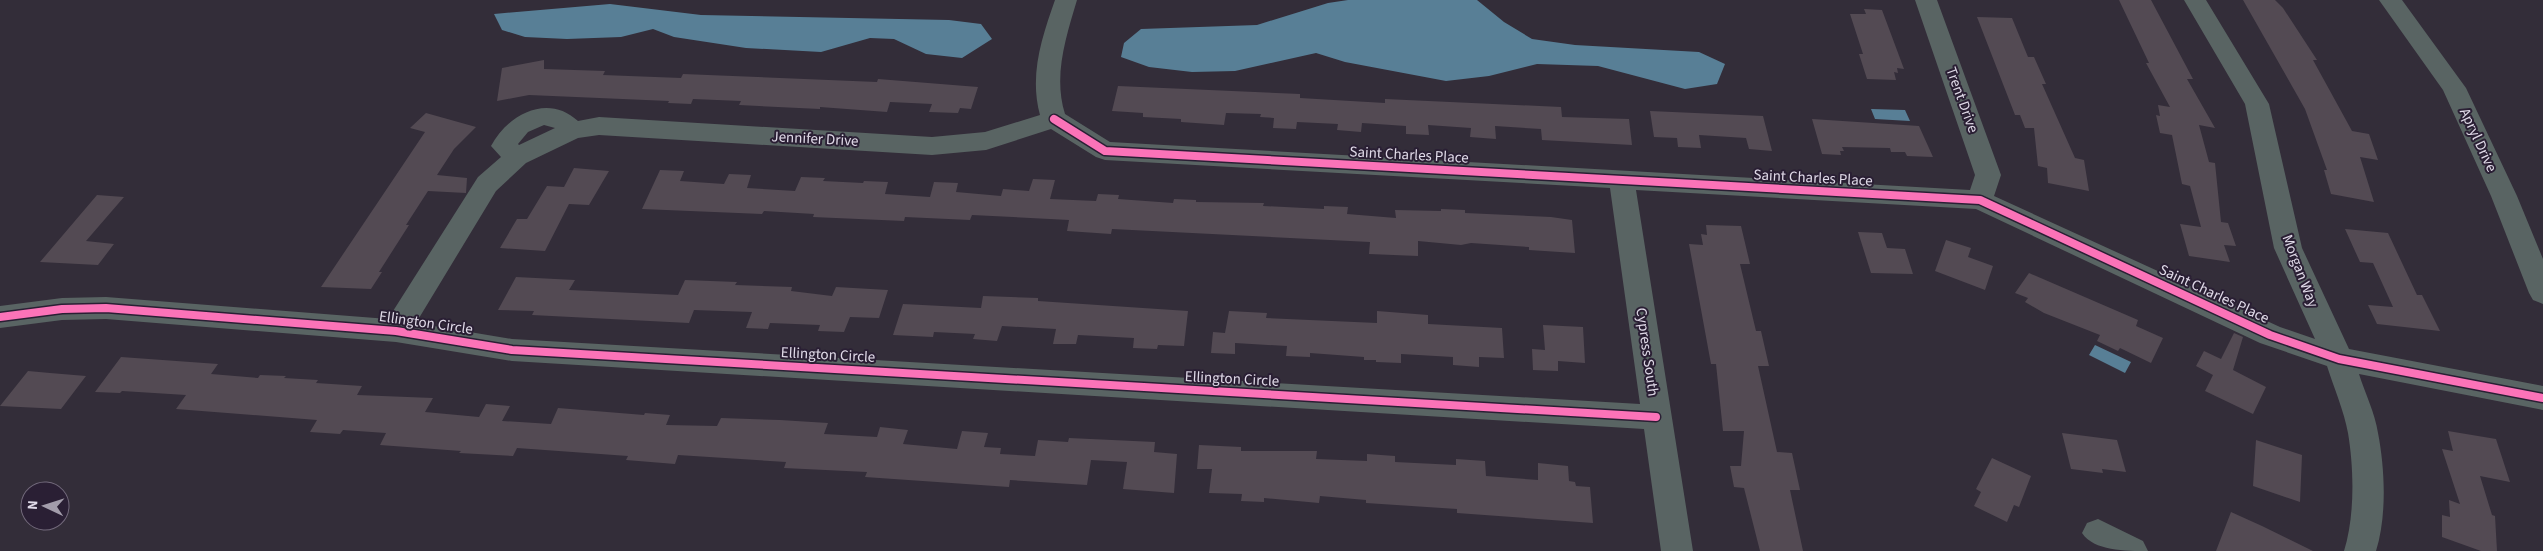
<svg xmlns="http://www.w3.org/2000/svg" width="2543" height="551" font-family="'Source Sans 3',sans-serif">
  <style>
    .water { fill: #587f96 }
    .building { fill: #534a53 }
    .lines { fill: none; stroke-linecap: round; stroke-linejoin: round }
    .minor { fill: #596463; fill-rule: evenodd }
    .cycleway-casing { stroke: #2a1f34; stroke-width: 11 }
    .cycleway { stroke: #fb73b8; stroke-width: 8 }
    .labels { text-anchor: middle; dominant-baseline: central; stroke-width: 4; stroke-linejoin: round; paint-order: stroke }
    .street-label { font-size: 15px; fill: #e0dae8; stroke: #2a1f34 }
  </style>
  <rect width="100%" height="100%" fill="#332d39"/>
  <path class="water" d="M1348,0H1477L1504,22L1532,39L1575,45L1699,52L1725,64L1717,84L1685,89L1598,66L1537,64L1489,76L1446,81L1345,62L1316,53L1235,71L1192,72L1149,67L1121,57L1124,43L1141,29L1257,25L1328,3Z
    M610,4L701,15L949,20L981,24L992,39L962,58L926,54L894,39L870,38L821,52L746,48L674,37L653,29L621,37L567,39L525,37L502,30L494,14Z
    M1871,109L1905,110L1910,121L1875,119Z
    M2095,345L2131,362L2125,373L2089,355Z"/>
  <path class="building" d="M2119,0H2151L2193,79H2187L2215,128L2199,125L2209,162L2215,163L2221,222L2228,223L2236,246L2224,245L2230,262L2189,256L2180,224L2201,227L2190,186L2182,184L2172,135L2160,133L2156,115L2160,116L2158,105L2170,107L2146,63H2149Z
    M2243,0H2275L2283,8L2317,60H2313L2352,131L2369,134L2378,160L2360,157L2374,202L2331,194L2324,170H2327L2305,109Z
    M1864,9L1882,10L1904,69L1897,68L1898,73L1894,72L1896,80L1867,79L1859,54H1863L1850,14H1866Z
    M1977,17L2012,18L2028,57H2034L2046,84H2042L2075,158L2084,160L2089,191L2048,183L2047,168L2038,166L2034,128H2025L2020,115H2015Z
    M544,60V69L605,71L603,75L681,78L683,74L877,82L878,79L978,87L971,109L960,108L958,113L929,112L932,104L890,102L887,112L820,107V109L739,105L741,101L693,99L691,104L668,103L669,101L529,95L497,101L502,68Z
    M1118,86L1300,94V98L1385,103V99L1561,107L1562,117L1629,119L1632,145L1542,140L1541,129L1495,126L1496,139L1470,137L1471,128L1428,125L1429,135L1406,134V126L1362,123L1361,132L1337,130L1338,124L1297,122L1296,129L1273,128L1274,118L1260,117L1261,114L1226,113L1224,125L1181,122V119L1143,117V113L1112,111Z
    M1650,111L1763,116L1772,151L1749,149L1746,138L1699,135L1701,148L1678,147L1677,138L1654,137Z
    M426,113L476,127L454,149L437,175L467,178L466,193L428,191L406,225H409L379,272H382L371,289L321,287L425,132L410,128Z
    M1812,119L1919,126L1933,157L1907,156L1905,152H1891L1890,148L1842,147L1844,151H1840L1841,155L1822,154Z
    M574,168L609,171L589,205L569,204L545,251L500,248L517,219H527L547,186L564,187Z
    M660,170L684,171L680,181L724,184L729,174L751,175L747,188L795,191L801,177L825,178L823,181L863,183L864,181L888,182L885,194L930,197L934,182L958,183L956,192L1001,196L1003,189L1029,191L1033,179L1055,180L1050,199L1096,201L1098,194L1119,195L1118,199L1173,203L1174,199L1196,200V202L1264,203L1263,206L1324,209V206L1348,207L1347,214L1396,218L1395,210L1441,211V209L1465,210V213L1551,217L1572,220L1575,253L1529,250V247L1471,243L1461,245L1418,241V256L1369,254L1370,242L1112,229L1111,234L1067,231L1069,220L972,215L970,220L905,217L904,221L813,217L814,214L764,211L762,214L642,209Z
    M97,195L124,197L86,241L114,244L98,265L40,262Z
    M1706,225L1741,226L1750,264H1740L1756,331H1761L1769,366H1758L1777,452L1792,453L1800,490H1790L1803,551H1760L1744,488L1734,487L1730,466H1741L1744,431H1723L1716,364H1711L1689,244L1703,245L1701,234L1707,235Z
    M2345,229L2388,233L2417,295H2422L2440,331L2377,324L2368,305L2393,307L2373,263L2360,262Z
    M1858,232L1882,233L1887,248L1905,249L1913,274L1871,273Z
    M1946,240L1971,248L1968,257L1993,266L1985,290L1935,271Z
    M2029,273L2138,320L2136,326L2163,338L2151,363L2120,348L2118,351L2097,341L2100,335L2044,313L2025,302L2028,298L2015,293Z
    M516,277L575,280L569,290L678,295L685,280L737,282L735,285L792,287L791,291L832,296L836,287L888,290L879,318L850,317L844,332L818,331L820,325L770,323L768,329L746,328L752,312L694,310L689,323L532,315L534,311L498,310Z
    M983,296L1038,298V301L1188,311L1184,346L1158,345L1157,349L1133,348L1134,338L1078,335L1076,344H1053L1056,329L1002,326L997,341L973,339L975,334L934,332L933,337L893,335L903,304L981,308Z
    M1229,311L1267,313L1266,318L1377,323V311L1428,315V324L1502,328L1504,358L1479,357V367L1453,365V357L1401,354V363L1376,362V360H1364V357L1310,353V357L1286,356L1287,346L1235,343V354L1211,353L1213,332L1225,333Z
    M1543,325L1583,327L1585,363L1558,361V371L1533,370L1532,349L1545,350Z
    M2234,333L2243,337L2233,370L2266,387L2253,414L2205,391L2213,375L2196,366L2204,351L2221,359Z
    M121,357L218,364L211,374L258,378L260,375L286,376L284,378L318,380L316,383L362,386L357,395L433,398L425,412L479,417L486,404L510,406L502,421L551,424L558,408L644,415L645,413L670,415L666,425L717,426L721,418L780,420L828,423L824,434L877,437L880,427L908,430L903,444L957,449L962,431L988,433L984,447L1001,448L1000,454L1035,456L1038,440L1068,442L1069,438L1155,442L1154,452L1177,454L1174,493L1123,489L1127,462L1091,460L1087,485L1010,480L1009,487L865,477L867,472L784,468L786,462L678,455L675,464L626,460L628,456L517,448L513,456L459,453L461,451L380,445L386,433L343,430L340,434L310,432L317,420L176,409L186,395L122,391L120,393L95,392Z
    M28,371L50,373L86,376L61,409L0,406Z
    M2448,431L2496,439L2510,482L2480,476L2492,515L2495,516L2497,551H2481L2442,537V515L2450,517L2449,500L2460,504L2442,449L2453,451Z
    M2062,433L2117,440L2126,472L2102,469L2103,473L2071,469Z
    M2256,440L2302,455L2300,502L2253,486Z
    M1199,445L1241,447V451H1317L1316,459L1367,461V454L1395,456V462L1456,465V459L1485,461L1486,476L1538,480V463L1568,466L1569,481L1575,482L1576,486L1590,487L1593,523L1457,513V509L1366,503V500L1320,496L1319,503L1264,498V502L1241,501L1242,494L1209,493L1212,469H1197Z
    M1992,458L2031,476L2019,507L2014,505L2007,522L1974,506L1981,492L1976,489Z
    M2231,512L2262,526L2313,551H2216Z"/>
  <g class="lines">
    <path class="minor" d="M1055,0H1077C1066,37 1053,76 1065,114L1110,142L1970,190L1975,175L1915,0H1937L2001,175L1994,196L2280,327L2315,339L2274,248L2245,104L2184,0H2206L2269,104L2302,248L2349,349L2543,386V410L2359,374C2365,393 2375,413 2378,433C2385,469 2387,516 2376,551H2344C2355,516 2354,469 2348,433C2344,411 2334,388 2327,366L2260,343L1976,209L1636,190L1693,551H1661L1644,429L512,361L396,342L106,319L62,320L0,328V306L62,298L106,297L388,319L478,177L501,157L491,146C508,114 548,93 578,121L599,117L932,137L985,132L1040,115C1029,75 1042,37 1055,0ZM544,125L555,128L519,145L518,144L528,132ZM1051,129L1096,157L1105,160L1610,188L1640,404L512,339L416,323L496,191L526,163L578,138L599,135L932,155L986,150Z
      M2379,0H2402L2466,88L2517,196L2543,259V304L2533,300L2529,293L2491,196L2443,90Z
      M2098,519L2143,541L2148,551C2125,551 2094,551 2082,533L2087,523Z"/>
    <defs>
      <path id="cycleway" d="M1054,119L1105,151L1980,200L2270,335L2339,359L2543,398
        M0,317L62,309L106,308L396,331L512,350L1656,417"/>
    </defs>
    <use href="#cycleway" class="cycleway-casing"/>
    <use href="#cycleway" class="cycleway"/>
  </g>
  <g class="labels">
    <g class="street-label">
      <text transform="translate(1962 100) rotate(70)">Trent Drive</text>
      <text transform="translate(815 139) rotate(3)">Jennifer Drive</text>
      <text transform="translate(2478 140) rotate(65)">Apryl Drive</text>
      <text transform="translate(1409 155) rotate(3)">Saint Charles Place</text>
      <text transform="translate(1813 178) rotate(3)">Saint Charles Place</text>
      <text transform="translate(2300 271) rotate(69)">Morgan Way</text>
      <text transform="translate(2214 294) rotate(25)">Saint Charles Place</text>
      <text transform="translate(426 323) rotate(8)">Ellington Circle</text>
      <text transform="translate(1647 352) rotate(82)">Cypress South</text>
      <text transform="translate(828 355) rotate(3)">Ellington Circle</text>
      <text transform="translate(1232 379) rotate(3)">Ellington Circle</text>
    </g>
  </g>
  <g transform="translate(45 506) rotate(274)"><circle r="24" fill="#2a1f34" stroke="#736a7c"/>
  <path d="M0-4L9 19L0 12L-9 19Z" fill="#a39dab"/>
  <text y="-8" font-size="14" font-weight="bold" text-anchor="middle" fill="#e0dae8">N</text>
  </g>
</svg>
